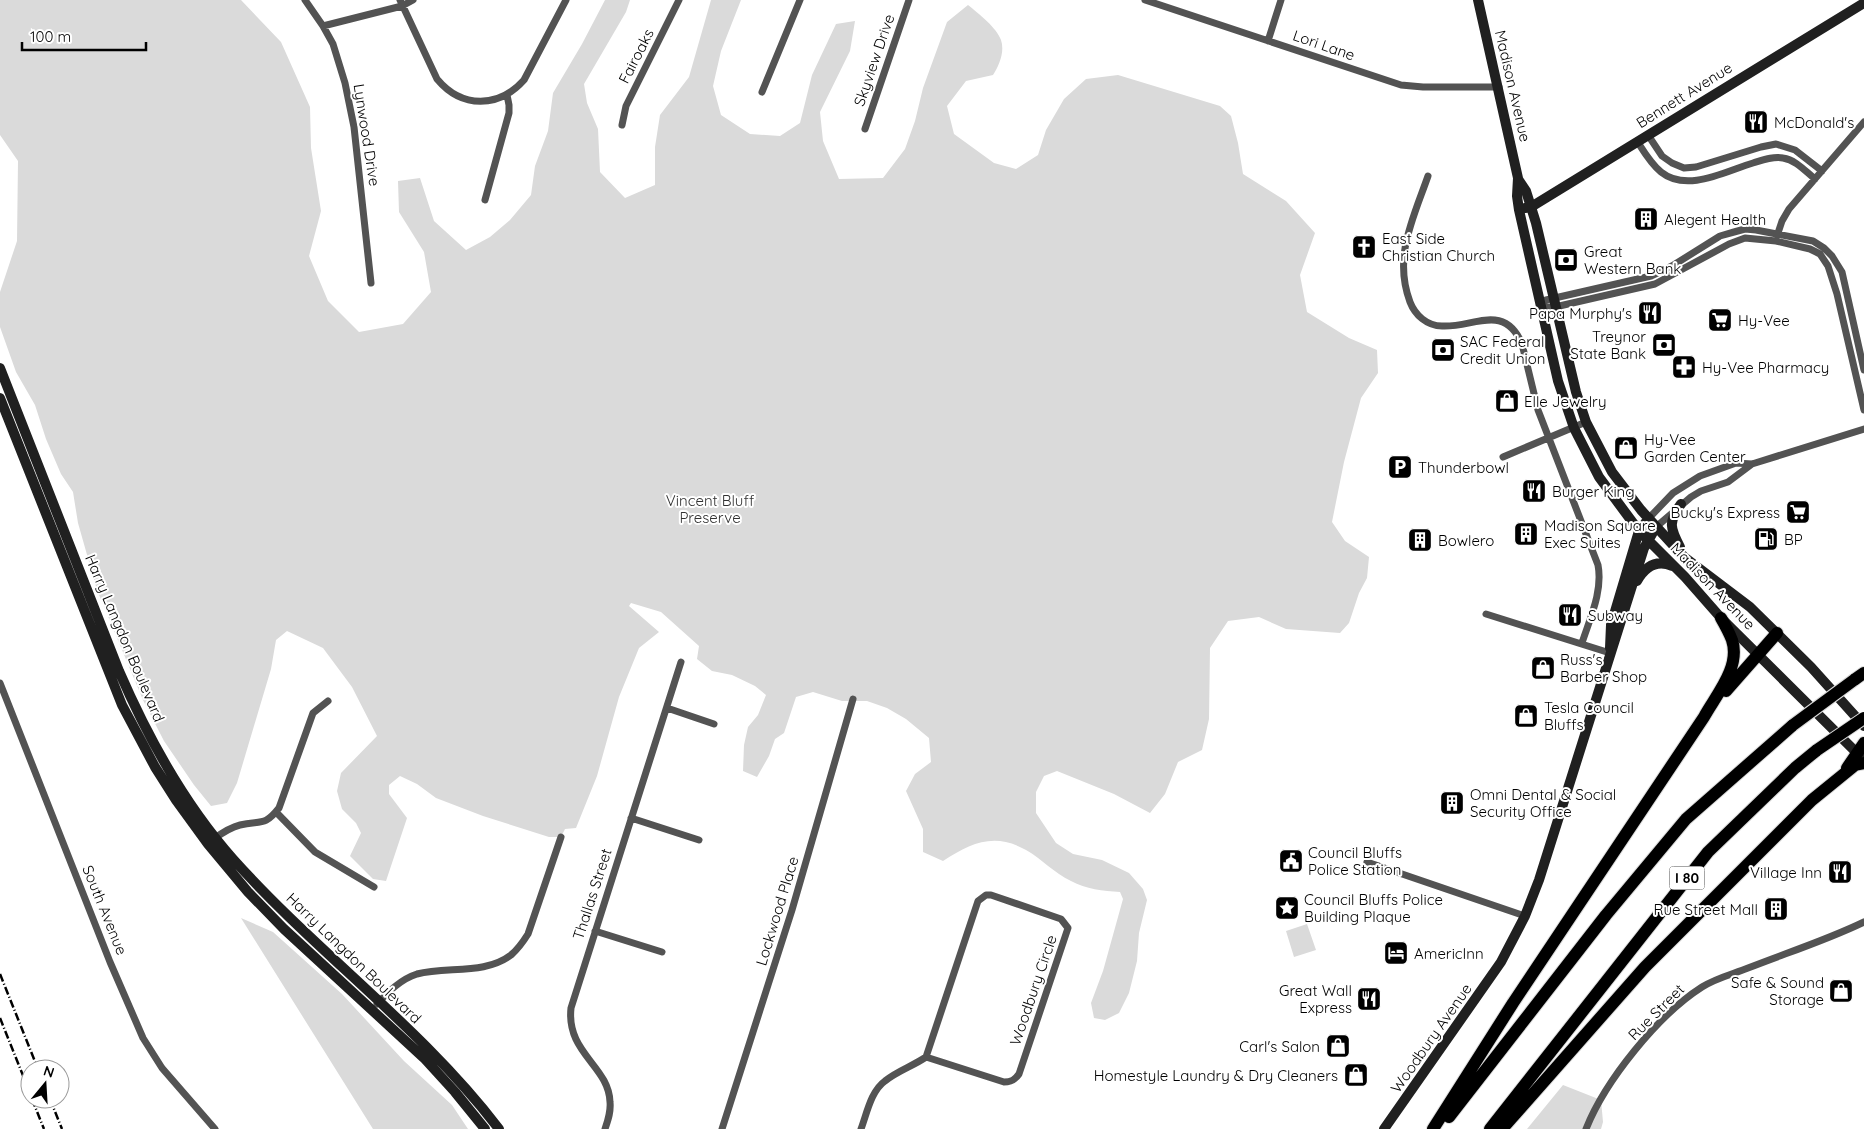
<svg xmlns="http://www.w3.org/2000/svg" width="1864" height="1129" font-family="Quicksand,sans-serif">
  <style>
    .green { fill: #dadada }
    .lines { fill: none; stroke-linecap: round; stroke-linejoin: round }
    .highway-casing { stroke: #dbdbdb; stroke-width: 14 }
    .street { stroke: #535353; stroke-width: 7 }
    .secondary { stroke: #202020; stroke-width: 10 }
    .highway { stroke: #000; stroke-width: 12 }
    .rail { stroke: #000; stroke-width: 2.5; stroke-dasharray: 8 2.5 1 2.5; stroke-linecap: butt }
    .highway-bridge-casing { stroke: #dbdbdb; stroke-width: 14; stroke-linecap: butt }
    .highway-bridge { stroke: #000; stroke-width: 12 }
    .labels { text-anchor: middle; dominant-baseline: central; stroke-width: 4; stroke-linejoin: round; paint-order: stroke }
    .shield { fill: #fff; stroke: #4c4c4c; stroke-width: 1 }
    .shield-label { font-size: 14px; font-weight: bold; fill: #000 }
    .street-label { font-size: 15px; fill: #000; stroke: #fff }
    .poi-label { font-size: 15px; fill: #000; stroke: #fff; text-anchor: start }
    .park-label { font-size: 15px; fill: #313131; stroke: #fff }
  </style>
  <rect width="100%" height="100%" fill="#fff"/>
  <path class="green" d="M0,0H241L281,42L310,107L311,148L321,211L309,256L328,301L359,332L403,324L431,292L424,252L399,212L398,181L420,178L434,221L466,250L490,237L510,220L531,195L535,166L548,131L553,93L582,44L605,0H630L626,12L584,84L587,103L598,129L600,172L625,198L655,185V147L660,115L689,77L711,0H741L721,51L713,86L721,115L750,134L780,136L800,123L812,75L836,24L855,21L850,51L820,112L823,141L839,179L883,178L905,149L915,121L923,88L947,22L968,5C978,13 997,28 1001,40C1005,52 999,66 993,75L966,81L947,106L954,134L994,163L1016,169L1038,155L1046,130L1064,99L1086,79L1118,75L1220,106L1231,116L1238,143L1243,174L1286,201L1315,233L1300,275L1307,312L1349,338L1377,350L1378,373L1361,398L1344,462L1332,522L1345,541L1369,557L1367,578L1359,593L1349,623L1340,633L1286,629L1259,617L1228,621L1210,648L1209,719L1202,750L1178,762L1165,794L1150,813L1114,794L1057,771L1044,776L1036,792V813L1056,843L1073,854L1102,860L1129,873L1143,889L1147,900L1139,933L1137,961L1129,993L1119,1013L1105,1020L1094,1018L1091,1003L1103,971L1123,899L1120,892C1103,891 1086,889 1071,881C1054,873 1042,859 1026,850C994,832 971,843 943,861L923,852V829L906,791L915,774L931,762L929,738L906,719L887,708L867,701H842L813,692L796,697L784,733L775,739L769,756L757,777L743,771L744,745L748,727L758,715L766,695L755,686L732,675L712,671L697,659L699,646L661,612L631,603L629,606L659,632L639,648L619,697L597,776L576,828L565,829L561,837H549L483,816L436,798L417,784L400,776L389,785V794L407,818L386,881L373,879L350,856L361,833L356,823L342,809L337,791L341,773L377,736L352,687L323,648L287,631L276,640L271,669L237,783L227,803L211,806L194,785L164,741L143,700L97,590L78,523L73,492L61,474L46,439L35,405L16,372L0,327V292L17,241L18,161L0,135Z
    M241,918L273,932L342,994L404,1061L452,1105L468,1129H373Z
    M1307,924L1316,950L1294,957L1286,931Z
    M1563,1085L1601,1100L1603,1122L1601,1129H1527Z"/>
  <g class="lines">
    <defs>
      <path id="highway" d="M1854,680L1864,673
        M1726,691L1777,633
        M1847,768L1864,743
        M1449,1117L1606,915L1686,819L1793,725
        M1433,1129L1513,1003L1704,717C1716,695 1741,667 1732,640C1729,632 1725,625 1721,618
        M1490,1129L1708,852L1795,768L1817,750
        M1502,1129L1645,967L1812,800L1855,765L1864,763"/>
    </defs>
    <use href="#highway" class="highway-casing"/>
    <path class="street" d="M305,0L323,26L333,44L345,83L354,127L371,283
      M400,0L437,79C462,109 499,108 524,80L566,0
      M1145,0L1401,85L1423,87H1499
      M323,26L402,6L413,0
      M1268,41L1281,0
      M762,92L800,0
      M622,125L626,106L679,0
      M865,129L909,0
      M1648,135L1662,156L1672,163L1684,168L1696,167L1761,147L1776,144L1795,150L1822,171
      M1637,141C1644,152 1651,164 1661,172C1687,193 1726,171 1753,163C1763,160 1773,156 1783,158C1796,160 1805,171 1815,179
      M1428,176C1413,219 1393,257 1410,302C1415,315 1427,326 1442,326C1473,328 1504,302 1522,344L1538,410L1598,565C1603,591 1590,618 1582,643
      M485,200L509,113V105L507,95
      M1777,236L1782,221L1789,209L1864,122
      M1864,370L1842,272L1832,256L1824,248L1813,241L1756,230L1745,229L1734,232L1720,236L1672,266L1651,276L1546,300L1540,306L1555,307L1655,284L1729,244L1745,238L1776,241L1810,249L1820,254L1828,266L1837,294L1864,410
      M1503,457L1586,422
      M1649,518L1673,493L1700,476L1736,463L1752,464L1864,429
      M1656,527L1691,497L1701,491L1728,482L1752,464
      M1486,614L1610,653
      M0,683L110,962L143,1038L162,1068L215,1129
      M667,708L714,724
      M276,812L315,852L374,887
      M631,818L699,840
      M212,840C219,835 231,827 240,825C261,820 264,827 279,808L313,713L328,701
      M1367,862L1525,916
      M986,895H991L1061,919L1068,928L1019,1074C1015,1080 1011,1082 1004,1082L926,1057L978,901Z
      M595,931L662,952
      M377,1004C388,992 401,979 417,974C447,966 485,975 511,955C518,949 523,942 528,934L561,837
      M605,1129C608,1120 611,1112 610,1102C609,1066 566,1053 571,1008L681,662
      M722,1129L792,910L853,699
      M861,1129C867,1113 871,1091 885,1081C897,1071 913,1066 926,1057
      M1586,1129C1605,1081 1658,1015 1702,987C1716,978 1733,974 1748,968C1786,953 1827,940 1864,922"/>
    <path class="secondary" d="M1478,0L1518,178L1517,196L1519,210L1558,381L1574,428L1599,477L1639,531L1685,577L1721,618L1861,757
      M1518,179L1526,191L1536,223L1576,392L1586,422L1612,472L1641,510L1684,557L1750,607L1811,667L1864,726
      M1525,208L1531,207L1864,3
      M0,368L119,671C148,738 184,804 233,859C317,953 422,1028 499,1129
      M0,398L122,705L155,767L176,800L208,844L248,892L284,929L424,1058L455,1092L485,1129
      M1680,547C1670,528 1668,522 1681,504
      M1637,581C1645,567 1656,559 1672,566
      M1610,648L1611,625L1639,531L1649,518
      M1384,1129L1501,962L1525,916L1539,880L1644,548L1656,527"/>
    <use href="#highway" class="highway"/>
    <path class="rail" d="M0,974L38,1069
      M0,1018L30,1093
      M32,1099L44,1129
      M50,1099L62,1129"/>
    <defs>
      <path id="highway-bridge" d="M1793,725L1854,680
        M1817,750L1864,718"/>
    </defs>
    <use href="#highway-bridge" class="highway-bridge-casing"/>
    <use href="#highway-bridge" class="highway-bridge"/>
  </g>
  <defs>
    <symbol id="restaurant-square" viewBox="-11 -11 22 22"><rect x="-9" y="-9" width="18" height="18" rx="4" fill="#000" stroke="#fff"/><path d="M-5-6h1v4h1v-4h1v4h1v-4h1v5L-1.5 .5V6h-2V.5L-5-1ZM5-6V6H3V1.5H1.5Q1.5-4 5-6Z" fill="#fff"/></symbol>
    <symbol id="building-square" viewBox="-11 -11 22 22"><rect x="-9" y="-9" width="18" height="18" rx="4" fill="#000" stroke="#fff"/><path d="M-4-6H4V6H1V3H-1V6H-4ZM-2.5-4.3h1.7v1.8h-1.7ZM.8-4.3h1.7v1.8H.8ZM-2.5-1h1.7V.8h-1.7ZM.8-1h1.7V.8H.8Z" fill="#fff"/></symbol>
    <symbol id="church-square" viewBox="-11 -11 22 22"><rect x="-9" y="-9" width="18" height="18" rx="4" fill="#000" stroke="#fff"/><path d="M-1.2-6h2.4v3.5h3.3v2.4h-3.3V6h-2.4V-.1h-3.3v-2.4h3.3Z" fill="#fff"/></symbol>
    <symbol id="bank-square" viewBox="-11 -11 22 22"><rect x="-9" y="-9" width="18" height="18" rx="4" fill="#000" stroke="#fff"/><path d="M-6-4H6V4H-6ZM0-2.3a2.3 2.3 0 1 0 0 4.6a2.3 2.3 0 1 0 0-4.6Z" fill="#fff"/></symbol>
    <symbol id="supermarket-square" viewBox="-11 -11 22 22"><rect x="-9" y="-9" width="18" height="18" rx="4" fill="#000" stroke="#fff"/><path d="M-6-5.5h2.5l.6 2H6L4.5 2H-2.5L-4.4-4H-6ZM-1.5 3.2a1.3 1.3 0 1 0 .1 0ZM3 3.2a1.3 1.3 0 1 0 .1 0Z" fill="#fff"/></symbol>
    <symbol id="pharmacy-square" viewBox="-11 -11 22 22"><rect x="-9" y="-9" width="18" height="18" rx="4" fill="#000" stroke="#fff"/><path d="M-2-6h4v4h4v4h-4v4h-4v-4h-4v-4h4Z" fill="#fff"/></symbol>
    <symbol id="shop-square" viewBox="-11 -11 22 22"><rect x="-9" y="-9" width="18" height="18" rx="4" fill="#000" stroke="#fff"/><path d="M-5-2.5h2.3a2.7 3.5 0 0 1 5.4 0H5L5.5 6h-11ZM-1.5-2.5h3a1.5 2.3 0 0 0-3 0Z" fill="#fff"/></symbol>
    <symbol id="parking-square" viewBox="-11 -11 22 22"><rect x="-9" y="-9" width="18" height="18" rx="4" fill="#000" stroke="#fff"/><path d="M-3.5-5.5H1a3.5 3.5 0 0 1 0 7H-1V5.5H-3.5ZM-1-3.4V-.6H.8a1.4 1.4 0 0 0 0-2.8Z" fill="#fff"/></symbol>
    <symbol id="fuel-square" viewBox="-11 -11 22 22"><rect x="-9" y="-9" width="18" height="18" rx="4" fill="#000" stroke="#fff"/><path d="M-5.5-6h7V0h2V4h1.3V-2.5L3-4.5l.8-.8L6-3V5H2.5V1h-1V6h-7ZM-4.2-4.7v3.2H.2V-4.7Z" fill="#fff"/></symbol>
    <symbol id="civic-square" viewBox="-11 -11 22 22"><rect x="-9" y="-9" width="18" height="18" rx="4" fill="#000" stroke="#fff"/><path d="M-.6-6.5H3V-4.5H.6V-3L4-1V1h2V6H-6V1h2V-1L-.6-3ZM-1.2 2.5V6h2.4V2.5Z" fill="#fff"/></symbol>
    <symbol id="sight-square" viewBox="-11 -11 22 22"><rect x="-9" y="-9" width="18" height="18" rx="4" fill="#000" stroke="#fff"/><path d="M0-6L1.8-2.2L6-1.7L2.9 1.2L3.7 5.4L0 3.3L-3.7 5.4L-2.9 1.2L-6-1.7L-1.8-2.2Z" fill="#fff"/></symbol>
    <symbol id="hotel-square" viewBox="-11 -11 22 22"><rect x="-9" y="-9" width="18" height="18" rx="4" fill="#000" stroke="#fff"/><path d="M-6-4.5h1.5V1H6V5H4.5V3h-9V5H-6ZM-4 0a1.8 1.8 0 1 1 3.6 0ZM.5 0V-2.5h3Q6-2.5 6 0Z" fill="#fff"/></symbol>
  </defs>
  <g fill-rule="evenodd">
    <use href="#restaurant-square" x="1742" y="108" width="28" height="28"/>
    <use href="#building-square" x="1632" y="205" width="28" height="28"/>
    <use href="#church-square" x="1350" y="233" width="28" height="28"/>
    <use href="#bank-square" x="1552" y="246" width="28" height="28"/>
    <use href="#restaurant-square" x="1636" y="299" width="28" height="28"/>
    <use href="#supermarket-square" x="1706" y="306" width="28" height="28"/>
    <use href="#bank-square" x="1650" y="331" width="28" height="28"/>
    <use href="#bank-square" x="1429" y="336" width="28" height="28"/>
    <use href="#pharmacy-square" x="1670" y="353" width="28" height="28"/>
    <use href="#shop-square" x="1493" y="387" width="28" height="28"/>
    <use href="#shop-square" x="1612" y="434" width="28" height="28"/>
    <use href="#parking-square" x="1386" y="453" width="28" height="28"/>
    <use href="#restaurant-square" x="1520" y="477" width="28" height="28"/>
    <use href="#supermarket-square" x="1784" y="498" width="28" height="28"/>
    <use href="#building-square" x="1512" y="520" width="28" height="28"/>
    <use href="#fuel-square" x="1752" y="525" width="28" height="28"/>
    <use href="#building-square" x="1406" y="526" width="28" height="28"/>
    <use href="#restaurant-square" x="1556" y="601" width="28" height="28"/>
    <use href="#shop-square" x="1529" y="654" width="28" height="28"/>
    <use href="#shop-square" x="1512" y="702" width="28" height="28"/>
    <use href="#building-square" x="1438" y="789" width="28" height="28"/>
    <use href="#civic-square" x="1277" y="847" width="28" height="28"/>
    <use href="#restaurant-square" x="1826" y="858" width="28" height="28"/>
    <use href="#sight-square" x="1273" y="894" width="28" height="28"/>
    <use href="#building-square" x="1762" y="895" width="28" height="28"/>
    <use href="#hotel-square" x="1382" y="939" width="28" height="28"/>
    <use href="#shop-square" x="1827" y="977" width="28" height="28"/>
    <use href="#restaurant-square" x="1355" y="985" width="28" height="28"/>
    <use href="#shop-square" x="1324" y="1032" width="28" height="28"/>
    <use href="#shop-square" x="1342" y="1061" width="28" height="28"/>
  </g>
  <g class="labels">
    <rect class="shield" x="1669.5" y="866.5" width="35" height="23" rx="4"/>
    <g class="shield-label">
      <text x="1687" y="878">I 80</text>
    </g>
    <g class="street-label">
      <text transform="translate(1324 45) rotate(19)">Lori Lane</text>
      <text transform="translate(636 56) rotate(-63)">Fairoaks</text>
      <text transform="translate(874 60) rotate(-71)">Skyview Drive</text>
      <text transform="translate(1513 86) rotate(77)">Madison Avenue</text>
      <text transform="translate(1684 95) rotate(-32)">Bennett Avenue</text>
      <text transform="translate(367 135) rotate(81)">Lynwood Drive</text>
      <text transform="translate(1713 586) rotate(46)">Madison Avenue</text>
      <text transform="translate(125 638) rotate(67)">Harry Langdon Boulevard</text>
      <text transform="translate(592 894) rotate(-72)">Thallas Street</text>
      <text transform="translate(105 910) rotate(68)">South Avenue</text>
      <text transform="translate(777 911) rotate(-73)">Lockwood Place</text>
      <text transform="translate(354 958) rotate(44)">Harry Langdon Boulevard</text>
      <text transform="translate(1033 990) rotate(-71)">Woodbury Circle</text>
      <text transform="translate(1656 1012) rotate(-45)">Rue Street</text>
      <text transform="translate(1431 1038) rotate(-55)">Woodbury Avenue</text>
    </g>
    <g class="poi-label">
      <text x="1774" y="122">McDonald's</text>
      <text x="1664" y="219">Alegent Health</text>
      <text x="1382" y="238">East Side<tspan x="1382" dy="17">Christian Church</tspan></text>
      <text x="1584" y="251">Great<tspan x="1584" dy="17">Western Bank</tspan></text>
      <text x="1632" y="313" text-anchor="end">Papa Murphy's</text>
      <text x="1738" y="320">Hy-Vee</text>
      <text x="1646" y="336" text-anchor="end">Treynor<tspan x="1646" dy="17">State Bank</tspan></text>
      <text x="1460" y="341">SAC Federal<tspan x="1460" dy="17">Credit Union</tspan></text>
      <text x="1702" y="367">Hy-Vee Pharmacy</text>
      <text x="1524" y="401">Elle Jewelry</text>
      <text x="1644" y="439">Hy-Vee<tspan x="1644" dy="17">Garden Center</tspan></text>
      <text x="1418" y="467">Thunderbowl</text>
      <text x="1552" y="491">Burger King</text>
      <text x="1780" y="512" text-anchor="end">Bucky's Express</text>
      <text x="1544" y="525">Madison Square<tspan x="1544" dy="17">Exec Suites</tspan></text>
      <text x="1784" y="539">BP</text>
      <text x="1438" y="540">Bowlero</text>
      <text x="1588" y="615">Subway</text>
      <text x="1560" y="659">Russ's<tspan x="1560" dy="17">Barber Shop</tspan></text>
      <text x="1544" y="707">Tesla Council<tspan x="1544" dy="17">Bluffs</tspan></text>
      <text x="1470" y="794">Omni Dental &amp; Social<tspan x="1470" dy="17">Security Office</tspan></text>
      <text x="1308" y="852">Council Bluffs<tspan x="1308" dy="17">Police Station</tspan></text>
      <text x="1822" y="872" text-anchor="end">Village Inn</text>
      <text x="1304" y="899">Council Bluffs Police<tspan x="1304" dy="17">Building Plaque</tspan></text>
      <text x="1758" y="909" text-anchor="end">Rue Street Mall</text>
      <text x="1414" y="953">AmericInn</text>
      <text x="1824" y="982" text-anchor="end">Safe &amp; Sound<tspan x="1824" dy="17">Storage</tspan></text>
      <text x="1352" y="990" text-anchor="end">Great Wall<tspan x="1352" dy="17">Express</tspan></text>
      <text x="1320" y="1046" text-anchor="end">Carl's Salon</text>
      <text x="1338" y="1075" text-anchor="end">Homestyle Laundry &amp; Dry Cleaners</text>
    </g>
    <g class="park-label">
      <text x="710" y="500">Vincent Bluff<tspan x="710" dy="17">Preserve</tspan></text>
    </g>
  </g>
  <g transform="translate(45 1084) rotate(18)"><circle r="24" fill="#ffffff" stroke="#999999"/>
  <path d="M0-4L9 19L0 12L-9 19Z" fill="#000000"/>
  <text y="-8" font-size="14" font-weight="bold" text-anchor="middle" fill="#000000">N</text>
  </g>
  <path d="M22 42v8h124v-8" fill="none" stroke="#000000" stroke-width="2.5"/>
  <text x="30" y="42" font-size="15" fill="#000000" stroke="#ffffff" stroke-width="4" paint-order="stroke">100 m</text>
</svg>
